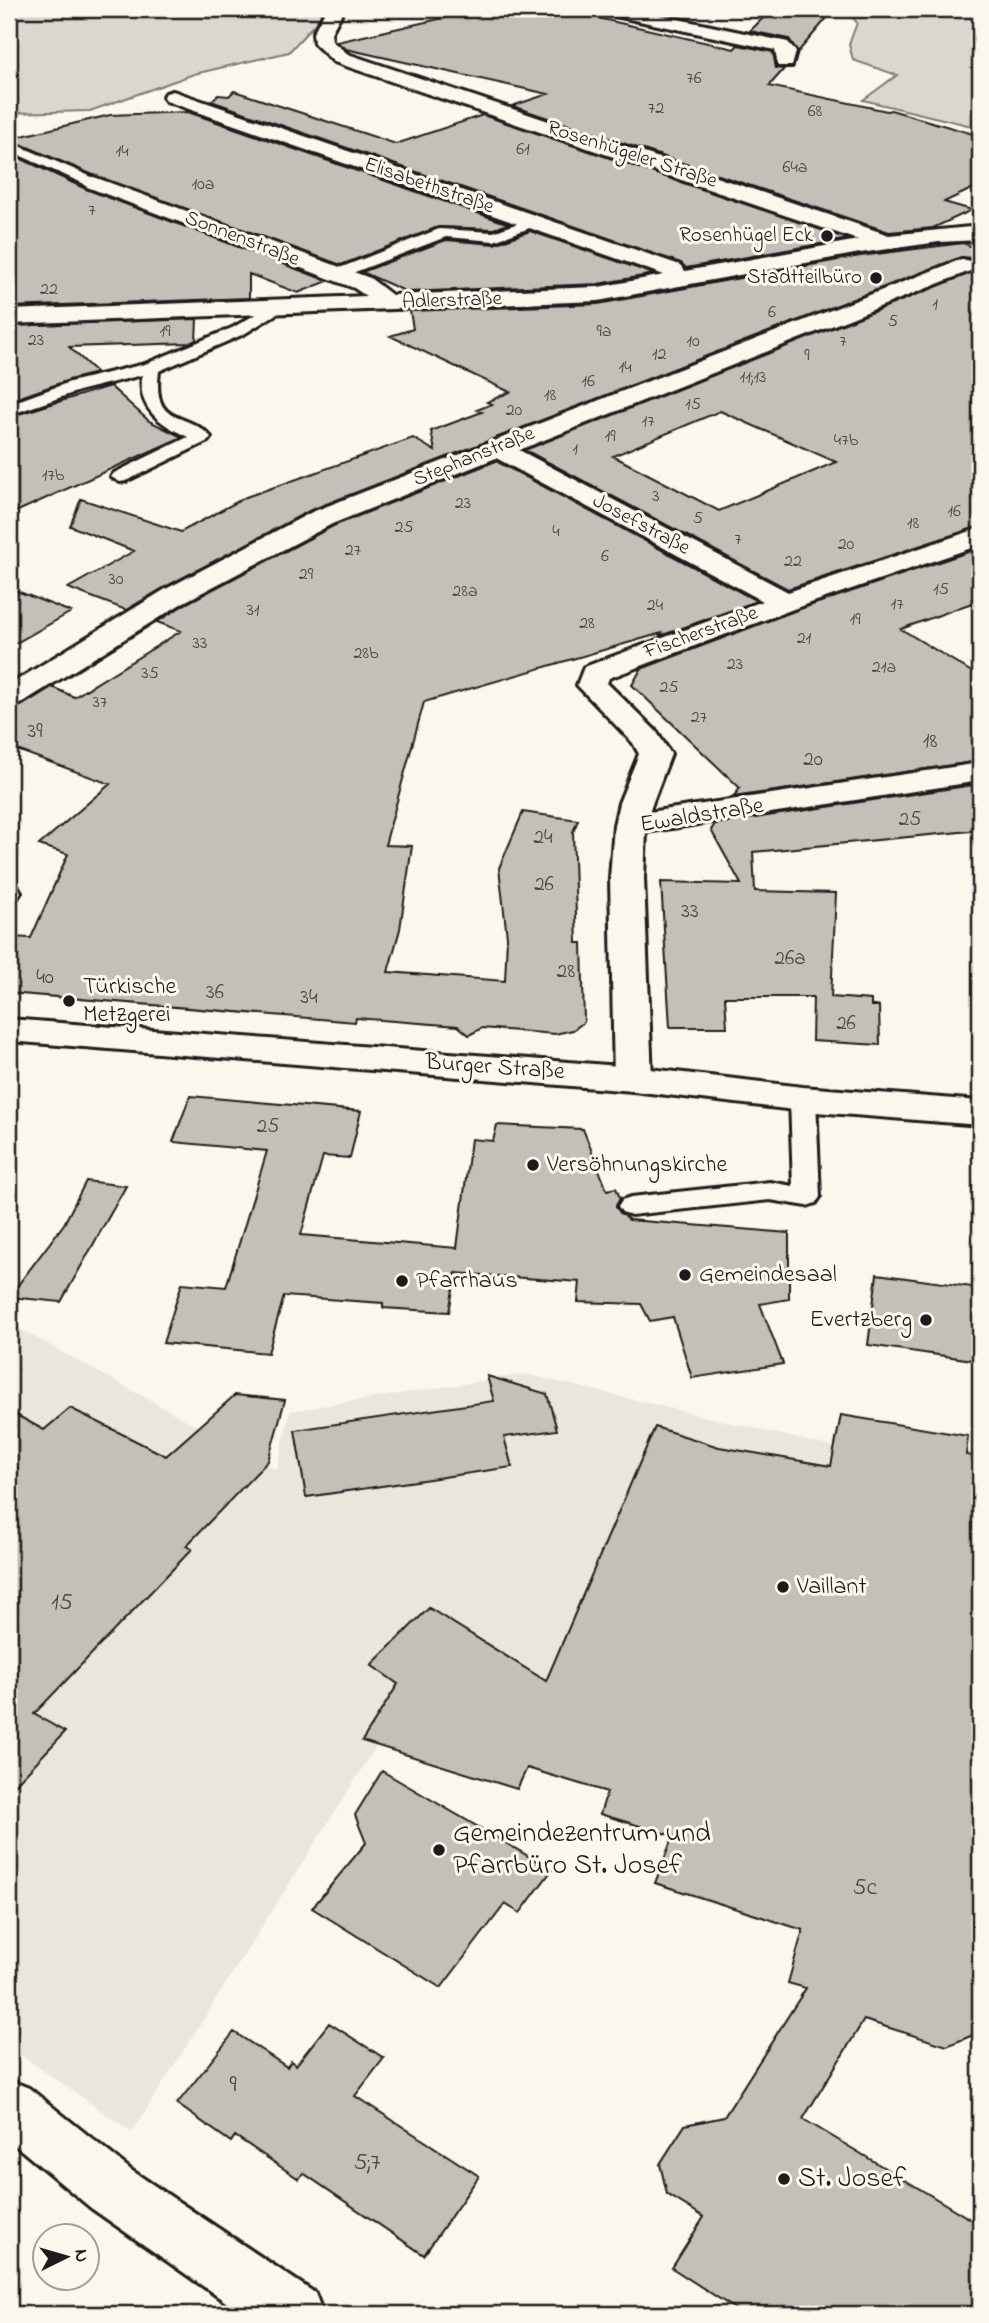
<svg xmlns="http://www.w3.org/2000/svg" width="989" height="2323" font-family="'Indie Flower',sans-serif">
  <style>
    .built { fill: #eae6dc }
    .green { fill: #dad7ce; stroke: #7b7a75; stroke-width: 2 }
    .building { fill: #c3c0b8; stroke: #1c1c1c; stroke-width: 2; fill-rule: evenodd }
    .lines { fill: none; stroke-linecap: round; stroke-linejoin: round }
    .service-casing { stroke: #1c1c1c; stroke-width: 6 }
    .minor-casing { stroke: #1c1c1c; stroke-width: 6 }
    .secondary-casing { stroke: #1c1c1c; stroke-width: 6 }
    .service { fill: #fbf7ec; fill-rule: evenodd }
    .minor { fill: #fbf7ec; fill-rule: evenodd }
    .secondary { fill: #fbf7ec; fill-rule: evenodd }
    .poi-dot { fill: #1c1c1c; stroke: #fbf7ec; stroke-width: 2.5 }
    .labels { text-anchor: middle; dominant-baseline: central; stroke-width: 6; stroke-linejoin: round; paint-order: stroke }
    .far-number-label { font-size: 18px; fill: #464543 }
    .far-street-label { font-size: 21px; fill: #1c1c1c; stroke: #fbf7ec }
    .far-poi-label { font-size: 21px; fill: #1c1c1c; stroke: #fbf7ec; text-anchor: end }
    .number-label { font-size: 21px; fill: #464543 }
    .street-label { font-size: 24px; fill: #1c1c1c; stroke: #fbf7ec }
    .poi-label { font-size: 24px; fill: #1c1c1c; stroke: #fbf7ec; text-anchor: start }
    .near-number-label { font-size: 24px; fill: #464543 }
    .near-poi-label { font-size: 28px; fill: #1c1c1c; stroke: #fbf7ec; text-anchor: start }
  </style>
  <rect width="100%" height="100%" fill="#fbf7ec"/>
  <filter id="ink" filterUnits="userSpaceOnUse"><feTurbulence type="fractalNoise" baseFrequency=".0143" numOctaves="2"/><feDisplacementMap in="SourceGraphic" scale="14" xChannelSelector="R" yChannelSelector="G"/><feConvolveMatrix kernelMatrix="1 2 1 2 8 2 1 2 1" color-interpolation-filters="sRGB"/></filter>
  <g filter="url(#ink)">
    <path class="built" d="M9,1323L277,1470L290,1411L526,1374L980,1482V1893L391,1723L132,2132L22,2056L9,2069Z"/>
    <path class="green" d="M9,9H328L289,52L194,74L90,111L9,113Z
      M846,9H953L980,18V128L863,100L897,75L853,60L849,44L857,23Z"/>
    <path class="building" d="M456,9H558L734,49L738,45L773,52L776,68L784,69L769,86L887,111L891,110L980,136V185L944,202L972,210L933,228L889,232L512,106L548,94L346,49L337,42L457,15Z
      M769,12L827,18L798,52L789,39L750,31Z
      M234,91L396,144L483,115L848,239L686,268L681,263L211,101L218,95L229,96Z
      M188,112L509,224L493,229L438,227L341,265L93,175L16,142L9,143V139L110,115Z
      M9,153L86,189L328,281L298,293L249,274V298L9,307Z
      M530,231L654,274L598,284L407,292L362,272L446,240L494,244Z
      M963,243L980,250V526L788,589L525,450L971,273L975,265L971,258L961,257L311,510L163,588L126,610L68,588L134,551L70,526L81,499L181,532L246,497L413,438L435,451L431,431L482,412L477,410L492,404L487,402L510,392L390,336L413,329L410,311L598,304L860,256ZM720,411L836,462L719,511L613,456Z
      M197,319L196,340L190,343L69,347L97,373L69,380L9,401V326Z
      M110,386L149,421L182,437L9,515V417Z
      M496,461L757,601L660,636L662,633L424,702L385,845L412,846L400,929L388,972L505,981L507,937L499,868L523,812L578,820L573,832L577,943H582L584,1022L573,1030L555,1034L482,1028L469,1035L458,1026L356,1018L355,1022L9,993V937L31,938L68,854L39,845L110,784L9,747V709L21,706L52,687L74,697L181,631L157,622L185,604L333,526Z
      M980,548V600L901,629L980,677V761L733,797L740,788L632,685L641,669L797,610Z
      M9,588L71,612L9,647Z
      M980,784V830L753,852L755,891L836,893L831,997L871,1000V1006H879L880,1045L812,1041L813,997H725L727,1027H670L661,882L741,884L711,830L715,824Z
      M190,1096L361,1111L350,1158L323,1156L301,1235L457,1248L471,1139L493,1141L497,1125L583,1129L607,1190L616,1188L620,1198L616,1207L629,1220L789,1233V1299L760,1304L783,1364L692,1378L673,1317L650,1321L641,1304L578,1302L580,1282L456,1273L449,1312L383,1308V1303L284,1296L268,1353L163,1343L182,1283L226,1287L267,1151L173,1142Z
      M86,1181L126,1186L61,1302L9,1297L64,1224Z
      M877,1274L980,1288V1361L868,1345Z
      M487,1376L547,1394L557,1430L504,1437L512,1467L306,1497L295,1430L494,1401Z
      M235,1395L285,1400L268,1461L186,1546L192,1549L34,1714L65,1732L9,1791V1411L44,1430L70,1408L166,1456Z
      M841,1415L968,1436L966,1455L980,1457V2032L947,2046L864,2020L803,2119L980,2225V2314H743L672,2268L704,2217L667,2194L660,2164L685,2125L724,2117L806,1988L788,1983L803,1930L655,1883L673,1836L600,1814L607,1792L527,1768L517,1789L362,1741L398,1684L371,1665L429,1608L546,1681L655,1427L719,1447L831,1466Z
      M382,1771L552,1870L520,1913L505,1904L441,1988L312,1908L366,1843L355,1815Z
      M329,2023L384,2058L355,2096L479,2176L424,2255L303,2173L299,2179L235,2136L231,2142L177,2104L234,2032L287,2067L291,2061L296,2065Z"/>
    <g class="lines">
      <defs>
        <path id="service" d="M15,144L99,180L101,183L94,187L89,186L10,151V145Z
          M533,218L538,219L540,222L538,225L494,241L446,237L342,277L337,279L329,274L332,271L439,229L493,232Z
          M275,303L281,305L283,308L281,311L244,334L159,371C152,429 186,409 211,437L208,441L126,481L120,482L111,477L114,473L188,437C161,424 137,410 142,375L82,390L9,415V404L70,382L145,364L232,328Z
          M9,885L18,887L21,892L18,897L9,899Z
          M803,1091L812,1093L816,1099L820,1197L816,1203L807,1206L770,1200L631,1215L622,1212L618,1206L622,1200L631,1197L770,1182L793,1186L790,1099L794,1093Z"/>
        <path id="minor" d="M326,9H344L331,33L332,41L348,54L889,235L980,226V240L939,242L860,253L598,301L9,324V310L366,296L354,288L87,187L83,183L87,179L94,177L370,278L392,295L598,287L664,275L166,101L163,97L166,93L173,91L680,265L685,271L858,240L334,62L314,43L313,33Z
          M597,9H630L788,42L796,52L792,66H778L775,50L606,14Z
          M962,259L970,261L973,266L970,271L519,450L788,592L980,528V545L796,608L609,678L607,683L656,731L671,754L649,812L980,763V781L646,832L644,878L652,1079L646,1087L633,1091L620,1087L614,1079L610,878L614,825L619,803L639,754L633,743L577,685L584,667L763,601L496,458L332,524L184,602L20,704L9,707V685L164,590L312,512Z
          M9,2080L29,2088L131,2170L315,2293L323,2314H243L91,2208L9,2140Z"/>
        <path id="secondary" d="M9,1019L633,1067L803,1087L980,1101V1125L803,1111L633,1091L9,1041Z"/>
      </defs>
      <use href="#service" class="service-casing"/>
      <use href="#minor" class="minor-casing"/>
      <use href="#secondary" class="secondary-casing"/>
      <use href="#service" class="service"/>
      <use href="#minor" class="minor"/>
      <use href="#secondary" class="secondary"/>
    </g>
  </g>
  <g class="poi-dot">
    <circle cx="827" cy="236" r="7"/>
    <circle cx="876" cy="278" r="7"/>
    <circle cx="69" cy="1001" r="7"/>
    <circle cx="533" cy="1165" r="7"/>
    <circle cx="685" cy="1275" r="7"/>
    <circle cx="402" cy="1281" r="7"/>
    <circle cx="926" cy="1320" r="7"/>
    <circle cx="783" cy="1587" r="7"/>
    <circle cx="439" cy="1850" r="7"/>
    <circle cx="784" cy="2179" r="7"/>
  </g>
  <g class="labels">
    <g class="far-number-label">
      <text x="694" y="79">76</text>
      <text x="656" y="109">72</text>
      <text x="815" y="112">68</text>
      <text x="523" y="150">61</text>
      <text x="122" y="152">14</text>
      <text x="795" y="168">64a</text>
      <text x="203" y="185">10a</text>
      <text x="92" y="211">7</text>
      <text x="49" y="290">22</text>
      <text x="935" y="305">1</text>
      <text x="772" y="313">6</text>
      <text x="893" y="322">5</text>
      <text x="165" y="332">19</text>
      <text x="604" y="332">9a</text>
      <text x="36" y="341">23</text>
      <text x="693" y="342">10</text>
      <text x="843" y="342">7</text>
      <text x="659" y="355">12</text>
      <text x="807" y="356">9</text>
      <text x="625" y="368">14</text>
      <text x="753" y="378">11;13</text>
      <text x="588" y="382">16</text>
      <text x="550" y="396">18</text>
      <text x="693" y="405">15</text>
      <text x="514" y="411">20</text>
      <text x="648" y="422">17</text>
      <text x="610" y="437">19</text>
      <text x="846" y="441">47b</text>
      <text x="575" y="450">1</text>
      <text x="53" y="476">17b</text>
      <text x="656" y="497">3</text>
      <text x="463" y="504">23</text>
      <text x="954" y="512">16</text>
      <text x="698" y="519">5</text>
      <text x="913" y="524">18</text>
      <text x="404" y="528">25</text>
      <text x="556" y="532">4</text>
      <text x="738" y="540">7</text>
      <text x="846" y="545">20</text>
      <text x="353" y="551">27</text>
      <text x="605" y="557">6</text>
      <text x="793" y="562">22</text>
      <text x="306" y="575">29</text>
      <text x="116" y="580">30</text>
      <text x="941" y="590">15</text>
      <text x="465" y="592">28a</text>
      <text x="897" y="605">17</text>
      <text x="655" y="606">24</text>
      <text x="253" y="611">31</text>
      <text x="855" y="620">19</text>
      <text x="587" y="624">28</text>
      <text x="804" y="639">21</text>
      <text x="200" y="644">33</text>
      <text x="366" y="654">28b</text>
      <text x="735" y="665">23</text>
      <text x="884" y="668">21a</text>
      <text x="150" y="674">35</text>
      <text x="669" y="688">25</text>
      <text x="100" y="703">37</text>
      <text x="699" y="718">27</text>
    </g>
    <g class="far-street-label">
      <text transform="translate(632 155) rotate(18)">Rosenhügeler Straße</text>
      <text transform="translate(429 186) rotate(19)">Elisabethstraße</text>
      <text transform="translate(242 239) rotate(21)">Sonnenstraße</text>
      <text transform="translate(452 301) rotate(-2)">Adlerstraße</text>
      <text transform="translate(474 457) rotate(-22)">Stephanstraße</text>
      <text transform="translate(641 525) rotate(28)">Josefstraße</text>
      <text transform="translate(701 633) rotate(-20)">Fischerstraße</text>
    </g>
    <g class="far-poi-label">
      <text x="813" y="236">Rosenhügel Eck</text>
      <text x="862" y="278">Stadtteilbüro</text>
    </g>
    <g class="number-label">
      <text x="35" y="732">39</text>
      <text x="930" y="742">18</text>
      <text x="813" y="760">20</text>
      <text x="910" y="820">25</text>
      <text x="543" y="838">24</text>
      <text x="544" y="885">26</text>
      <text x="690" y="912">33</text>
      <text x="790" y="959">26a</text>
      <text x="566" y="972">28</text>
      <text x="45" y="978">40</text>
      <text x="215" y="993">36</text>
      <text x="309" y="998">34</text>
      <text x="846" y="1024">26</text>
      <text x="268" y="1127">25</text>
    </g>
    <g class="street-label">
      <text transform="translate(702 816) rotate(-9)">Ewaldstraße</text>
      <text transform="translate(495 1068) rotate(4)">Burger Straße</text>
    </g>
    <g class="poi-label">
      <text x="83" y="987">Türkische<tspan x="83" dy="28">Metzgerei</tspan></text>
      <text x="547" y="1165">Versöhnungskirche</text>
      <text x="699" y="1275">Gemeindesaal</text>
      <text x="416" y="1281">Pfarrhaus</text>
      <text x="912" y="1320" text-anchor="end">Evertzberg</text>
      <text x="797" y="1587">Vaillant</text>
    </g>
    <g class="near-number-label">
      <text x="62" y="1603">15</text>
      <text x="865" y="1888">5c</text>
      <text x="233" y="2085">9</text>
      <text x="367" y="2163">5;7</text>
    </g>
    <g class="near-poi-label">
      <text x="453" y="1834">Gemeindezentrum und<tspan x="453" dy="32">Pfarrbüro St. Josef</tspan></text>
      <text x="798" y="2179">St. Josef</text>
    </g>
  </g>
  <rect width="989" height="2323" fill="none" stroke="#fbf7ec" stroke-width="35"/>
  <rect x="18" y="18" width="954" height="2288" fill="none" stroke="#1c1c1c" stroke-width="2.5" filter="url(#ink)"/>
  <g transform="translate(66 2257) rotate(85)"><circle r="33" fill="#fbf7ec" stroke="#a29f99" stroke-width="2"/>
  <path d="M0-5L12 26L0 18L-12 26Z" fill="#1c1c1c"/>
  <text y="-10" font-size="19" font-weight="bold" text-anchor="middle" fill="#1c1c1c">N</text>
  </g>
</svg>
